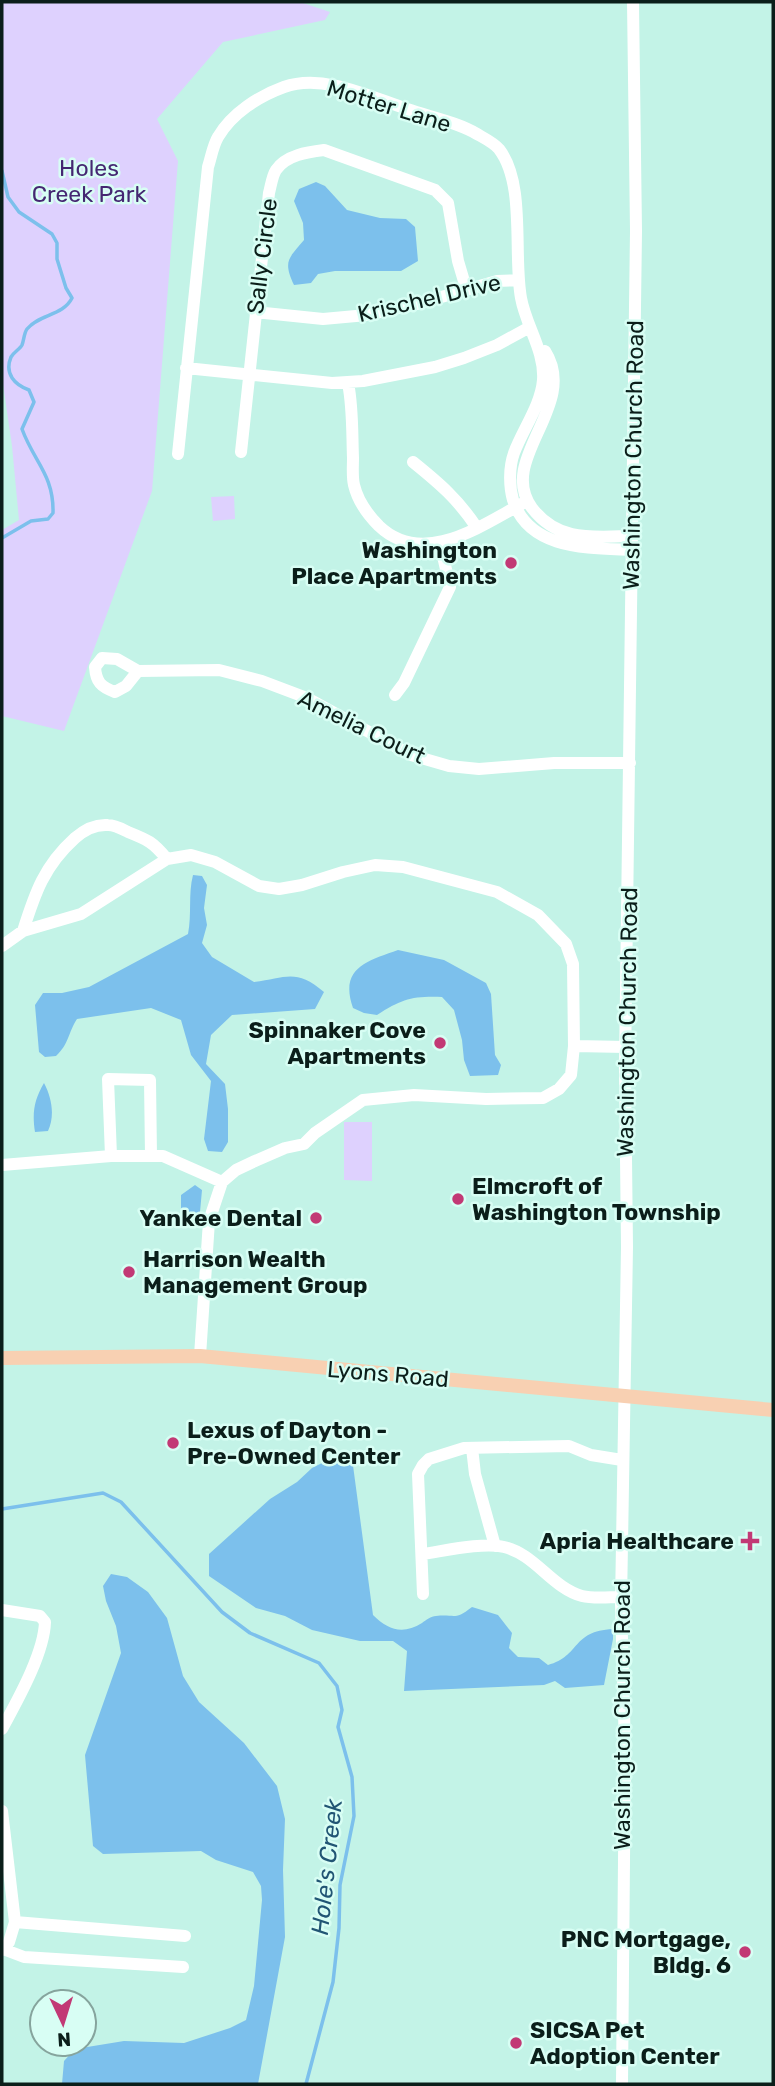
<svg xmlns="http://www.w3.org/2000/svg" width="775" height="2086" font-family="Rubik,sans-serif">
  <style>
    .green { fill: #ded1fe }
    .water { fill: #7cc0ec }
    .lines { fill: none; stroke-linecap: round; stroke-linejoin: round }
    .stream { stroke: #7cc0ec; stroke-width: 3.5 }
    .minor { stroke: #fff; stroke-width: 12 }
    .major { stroke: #f8d0b2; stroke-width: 14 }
    .poi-dot { fill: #c23975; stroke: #d8fef4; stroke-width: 2.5 }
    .labels { text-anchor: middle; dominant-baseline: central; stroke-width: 5; stroke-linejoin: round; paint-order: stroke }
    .street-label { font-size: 23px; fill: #0b1e1a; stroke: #d8fef4 }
    .park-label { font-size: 23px; fill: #452772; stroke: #d8fef4 }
    .poi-label { font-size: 23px; font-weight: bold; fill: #0b1e1a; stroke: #d8fef4; text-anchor: end }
    .water-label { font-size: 24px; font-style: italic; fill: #215574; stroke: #d8fef4 }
  </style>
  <rect width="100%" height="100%" fill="#c3f3e7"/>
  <path class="green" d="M2,2H300L330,12L325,20L223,42L157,119L178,161L152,491L64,731L2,716V530L19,520L12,446L2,377Z
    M234,496L235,519L213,521L211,497Z
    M344,1122H372V1181L344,1180Z"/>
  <path class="water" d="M316,182L325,186L347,210L380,218L406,219L415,227L418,261L401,271H335L318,274L311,283L294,285C283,261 288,259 304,240L303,223L294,201L299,189Z
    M193,875L202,876L207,885L204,908L207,925L202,943L212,957L254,982C286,978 296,968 324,992L315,1009L232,1015L211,1035L206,1064L225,1084L228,1109V1142L222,1152L208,1151L204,1139L211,1081L191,1055L181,1020L151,1008L77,1019C68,1033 69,1044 56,1056L45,1057L39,1052L35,1005L43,993H62L89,987L188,934C192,914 188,894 193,875Z
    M398,950L444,960L486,983L491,994L495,1055L501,1065L498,1075L470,1076L464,1060L462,1040L454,1010L442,997C412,996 402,999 377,1015L364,1013L353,1008C339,968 367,961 398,950Z
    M44,1083C52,1098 55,1116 48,1131L35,1132C32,1113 34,1100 44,1083Z
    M195,1185L202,1190L200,1212L190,1221L181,1211V1195Z
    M338,1455L352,1458L373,1615C388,1630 403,1635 422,1623C426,1620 431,1616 436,1616C456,1614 454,1621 472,1607L498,1615L512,1633L509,1648L518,1657L539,1658L548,1665C581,1656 571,1631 613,1629V1639L604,1685L565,1688L555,1681L544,1685L404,1691L407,1651L393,1641H360L312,1630L285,1616L256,1608L209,1576V1554L270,1499L297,1482L312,1468Z
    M111,1574L127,1577L148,1592L167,1618L183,1676L199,1702L244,1743L277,1786L285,1819L283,1870L285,1937L258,2084H62L64,2061L75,2049L124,2041L184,2043L230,2028L246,2020L254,1986L262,1900L261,1886L253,1872L216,1860L201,1851L103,1854L93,1846L85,1755L121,1653L116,1626L106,1601L103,1586Z"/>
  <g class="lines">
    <path class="stream" d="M2,171L8,197L19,212L52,234L57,243V259L66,288L72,298C63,316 39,314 27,329C24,333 24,340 22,345C20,349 14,352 11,357C4,374 15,385 29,390L34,402L22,429C34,462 54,475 53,513L48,519L31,521L2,538
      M2,1509L103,1493L121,1502L222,1612L250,1633L319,1663L337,1686L342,1710L338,1727L352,1777L354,1816L340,1885L339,1928L333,1982L306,2084"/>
    <path class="minor" d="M255,312L323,319L367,315L417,304L497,281L519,280
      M545,351C580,406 496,459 532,508C558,542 592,537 631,536
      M186,368L332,383L363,381L435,367L464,358L497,345L530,327
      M348,383C353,408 352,433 353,458C353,467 352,477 354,485C358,502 367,514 379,526C424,569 485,523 527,501
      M241,452L269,193C271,186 272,176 276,170C286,155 308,152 324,150L435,190L448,203L458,261L466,288
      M178,454L208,167C211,158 213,145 218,137C232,113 259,96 284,87C323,73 371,97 407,109C430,117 457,122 477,134C484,138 494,143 499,149C526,184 513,254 521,298C526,326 545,351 543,380C541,405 523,429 514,453C509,467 509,486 513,500C529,550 588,548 631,550
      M413,462C439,483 458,499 477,528
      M138,671L126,686L115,692C101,687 96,682 95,667L102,658L117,659L138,671L219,670L262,681L307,698L411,755L449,766L479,769L554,763H630
      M395,695L404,683L450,587L440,543
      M23,931C35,893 44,866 75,838C84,830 95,824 108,825C115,825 122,829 128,832C148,840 153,842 167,859
      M2,946L23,931L81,914L167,859L191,855L215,862L259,886L279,889L302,885L343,872L375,865L403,867L497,892L538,915L566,944L573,964L574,1046L571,1075L559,1089L543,1098L486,1099L414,1095L363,1100L315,1133L304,1144L285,1148L255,1161L236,1170L222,1182L209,1221L200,1356
      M574,1046L626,1047
      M111,1156L108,1079L150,1080L151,1156
      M2,1165L111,1156H163L222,1182
      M472,1448L475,1474L495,1546
      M422,1554C444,1551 483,1542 504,1547C535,1554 552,1588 582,1596C594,1599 609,1597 621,1597
      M423,1594L418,1474L423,1465L429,1459L464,1448L569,1446L591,1455L622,1460
      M2,1610L40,1616L45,1622C44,1654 17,1701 2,1729
      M2,1811L15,1922L9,1942L2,1950
      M15,1922L185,1936
      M3,1949L24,1957L183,1967
      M622,2084L625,1749L621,1603L627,1247L625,1068L636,231L633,2"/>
    <path class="major" d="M2,1358L200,1356L773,1410"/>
  </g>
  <g class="poi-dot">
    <circle cx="511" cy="563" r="7"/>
    <circle cx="440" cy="1043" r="7"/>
    <circle cx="458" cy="1199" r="7"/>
    <circle cx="316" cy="1218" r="7"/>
    <circle cx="129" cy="1272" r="7"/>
    <circle cx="173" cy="1443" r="7"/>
    <path d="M746.5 1530.5h7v7h7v7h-7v7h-7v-7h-7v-7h7z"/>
    <circle cx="745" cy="1952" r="7"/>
    <circle cx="516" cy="2043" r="7"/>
  </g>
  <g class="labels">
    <g class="street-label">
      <text transform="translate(389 106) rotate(17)">Motter Lane</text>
      <text transform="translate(262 256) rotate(-83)">Sally Circle</text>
      <text transform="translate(429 298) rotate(-13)">Krischel Drive</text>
      <text transform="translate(633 455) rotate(-89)">Washington Church Road</text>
      <text transform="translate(362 727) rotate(26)">Amelia Court</text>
      <text transform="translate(627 1022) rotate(-89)">Washington Church Road</text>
      <text transform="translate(388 1374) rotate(5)">Lyons Road</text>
      <text transform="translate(622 1715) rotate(-90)">Washington Church Road</text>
    </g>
    <g class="park-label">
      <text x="89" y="168">Holes<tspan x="89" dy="26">Creek Park</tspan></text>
    </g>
    <g class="poi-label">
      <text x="497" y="550">Washington<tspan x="497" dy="26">Place Apartments</tspan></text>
      <text x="426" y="1030">Spinnaker Cove<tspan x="426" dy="26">Apartments</tspan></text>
      <text x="472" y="1186" text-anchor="start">Elmcroft of<tspan x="472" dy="26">Washington Township</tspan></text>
      <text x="302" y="1218">Yankee Dental</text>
      <text x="143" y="1259" text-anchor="start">Harrison Wealth<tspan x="143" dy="26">Management Group</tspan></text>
      <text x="187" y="1430" text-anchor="start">Lexus of Dayton -<tspan x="187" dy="26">Pre-Owned Center</tspan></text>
      <text x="734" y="1541">Apria Healthcare</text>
      <text x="731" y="1939">PNC Mortgage,<tspan x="731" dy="26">Bldg. 6</tspan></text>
      <text x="530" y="2030" text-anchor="start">SICSA Pet<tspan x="530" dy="26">Adoption Center</tspan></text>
    </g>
    <g class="water-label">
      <text transform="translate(327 1867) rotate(-84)">Hole's Creek</text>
    </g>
  </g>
  <rect width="775" height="2086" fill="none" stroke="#0b1e1a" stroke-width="7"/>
  <g transform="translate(63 2023) rotate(176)"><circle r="33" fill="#d8fef4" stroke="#86a49d" stroke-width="2"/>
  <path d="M0-5L12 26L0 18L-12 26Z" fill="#c23975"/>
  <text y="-10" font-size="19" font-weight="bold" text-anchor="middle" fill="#0b1e1a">N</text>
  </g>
</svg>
